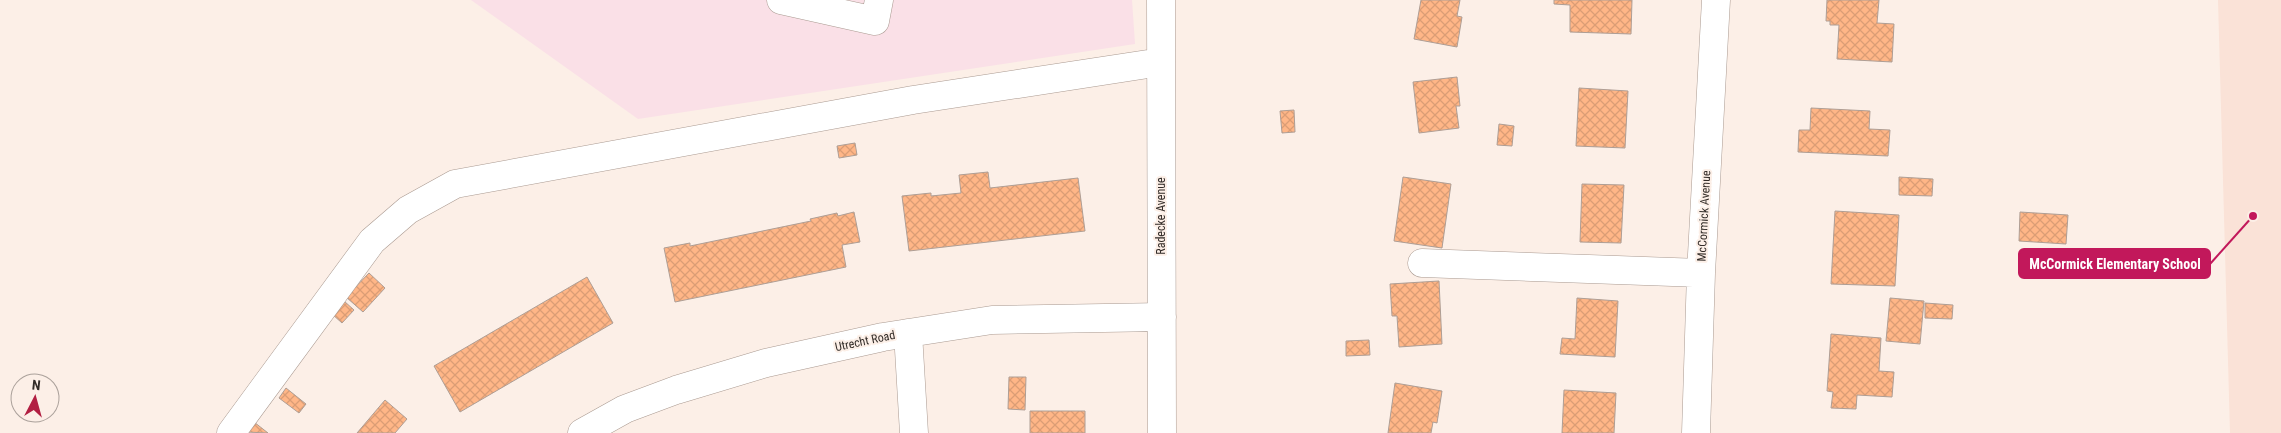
<svg xmlns="http://www.w3.org/2000/svg" width="2281" height="433" font-family="'Roboto Condensed',sans-serif">
  <style>
    .commercial { fill: #fae0e7 }
    .education { fill: #fae2d7 }
    .building { fill: url(#building-cross-hatch); stroke: #ae9e95 }
    .lines { fill: none; stroke-linecap: round; stroke-linejoin: round }
    .minor-casing { stroke: #aa9a91; stroke-width: 29 }
    .minor { stroke: #fff; stroke-width: 28 }
    .labels { text-anchor: middle; dominant-baseline: central; stroke-width: 4; stroke-linejoin: round; paint-order: stroke }
    .street-label { font-size: 12px; fill: #322c28; stroke: #fcefe7 }
    .leader { fill: none; stroke: #c2185b; stroke-width: 2 }
    .callout-dot { fill: #c2185b; stroke: #fcefe7; stroke-width: 2 }
    .callout { fill: #c2185b; stroke: #c2185b; stroke-width: 2 }
    .callout-label { font-size: 14px; text-anchor: middle; font-weight: bold; fill: #fff }
  </style>
  <defs>
    <pattern id="building-cross-hatch" width="8" height="8" patternUnits="userSpaceOnUse" patternTransform="scale(1.25)"><rect width="8" height="8" fill="#ffb687"/><path d="M0 0l8 8M0 8l8-8" fill="none" stroke="#db9d75"/></pattern>
  </defs>
  <rect width="100%" height="100%" fill="#fcefe7"/>
  <path class="commercial" d="M471,0H1132L1135,44L638,119Z"/>
  <path class="education" d="M2218,0H2281V433H2230Z"/>
  <path class="building" d="M1421,0H1460L1457,16L1462,17L1457,47L1414,39Z
    M1554,0H1632L1631,34L1570,32V5L1554,4Z
    M1827,0H1879L1877,23L1894,24L1892,62L1837,59L1839,25H1830V21H1826Z
    M1457,77L1460,106H1456L1459,128L1419,133L1413,82Z
    M1579,88L1628,91L1625,148L1576,146Z
    M1811,108L1870,111L1869,129L1890,130L1888,156L1798,152L1799,130H1810Z
    M1294,110L1295,132L1282,133L1280,111Z
    M1499,124L1514,126L1512,146L1497,145Z
    M855,143L857,155L839,158L837,146Z
    M988,172L990,188L1078,178L1085,231L909,251L902,196L931,193V196L961,193L959,175Z
    M1403,177L1451,184L1442,248L1394,241Z
    M1899,177L1933,179L1932,196L1899,195Z
    M1582,184L1624,185L1621,243L1580,242Z
    M1835,211L1899,215L1895,286L1831,284Z
    M854,212L860,242L842,245L846,267L675,302L664,248L690,243V246L811,221L810,219L837,213L838,216Z
    M2020,212L2068,215L2066,244L2019,241Z
    M369,273L385,288L363,312L346,297Z
    M587,277L613,323L460,412L434,366Z
    M1439,281L1442,344L1399,347L1397,316H1392L1390,284Z
    M1577,298L1618,301L1615,357L1560,354L1562,338L1575,339Z
    M1890,298L1924,301L1920,344L1886,341Z
    M344,301L354,310L342,323L332,314Z
    M1925,303L1953,305L1952,319L1925,318Z
    M1831,334L1881,338L1879,371L1894,372L1892,397L1857,395L1856,409L1831,408L1833,392L1827,391Z
    M1369,340L1370,355L1346,356V341Z
    M1009,377H1026L1025,410L1008,409Z
    M1395,383L1442,391L1437,423L1433,422L1431,433H1388Z
    M286,388L306,404L299,413L279,398Z
    M1564,390L1616,393L1614,433H1562Z
    M385,400L407,419L395,433H357Z
    M1030,411H1085V433H1030Z
    M254,422L268,433L246,432Z"/>
  <g class="lines">
    <defs>
      <path id="minor" d="M781,0L875,21L879,0
        M1161,0L1162,433
        M1422,263L1701,273
        M908,333L914,433
        M231,433L372,241L408,210L455,184L913,100L1161,62
        M582,433L625,409L676,390L766,363L883,337L992,320L1162,317
        M1696,433L1701,273L1716,0"/>
    </defs>
    <use href="#minor" class="minor-casing"/>
    <use href="#minor" class="minor"/>
  </g>
  <g class="labels">
    <g class="street-label">
      <text transform="translate(1161 216) rotate(-90)">Radecke Avenue</text>
      <text transform="translate(1704 216) rotate(-87)">McCormick Avenue</text>
      <text transform="translate(865 341) rotate(-12)">Utrecht Road</text>
    </g>
  </g>
  <path class="leader" d="M2253 216L2210 264"/>
  <circle class="callout-dot" cx="2253" cy="216" r="5"/>
  <rect class="callout" x="2019" y="249" width="191" height="29" rx="5"/>
  <g class="callout-label">
    <text x="2115" y="269">McCormick Elementary School</text>
  </g>
  <g transform="translate(35 398) rotate(6)"><circle r="24" fill="#fcefe7" stroke="#aba19b"/>
  <path d="M0-4L9 19L0 12L-9 19Z" fill="#b21f42"/>
  <text y="-8" font-size="14" font-weight="bold" text-anchor="middle" fill="#322c28">N</text>
  </g>
</svg>
